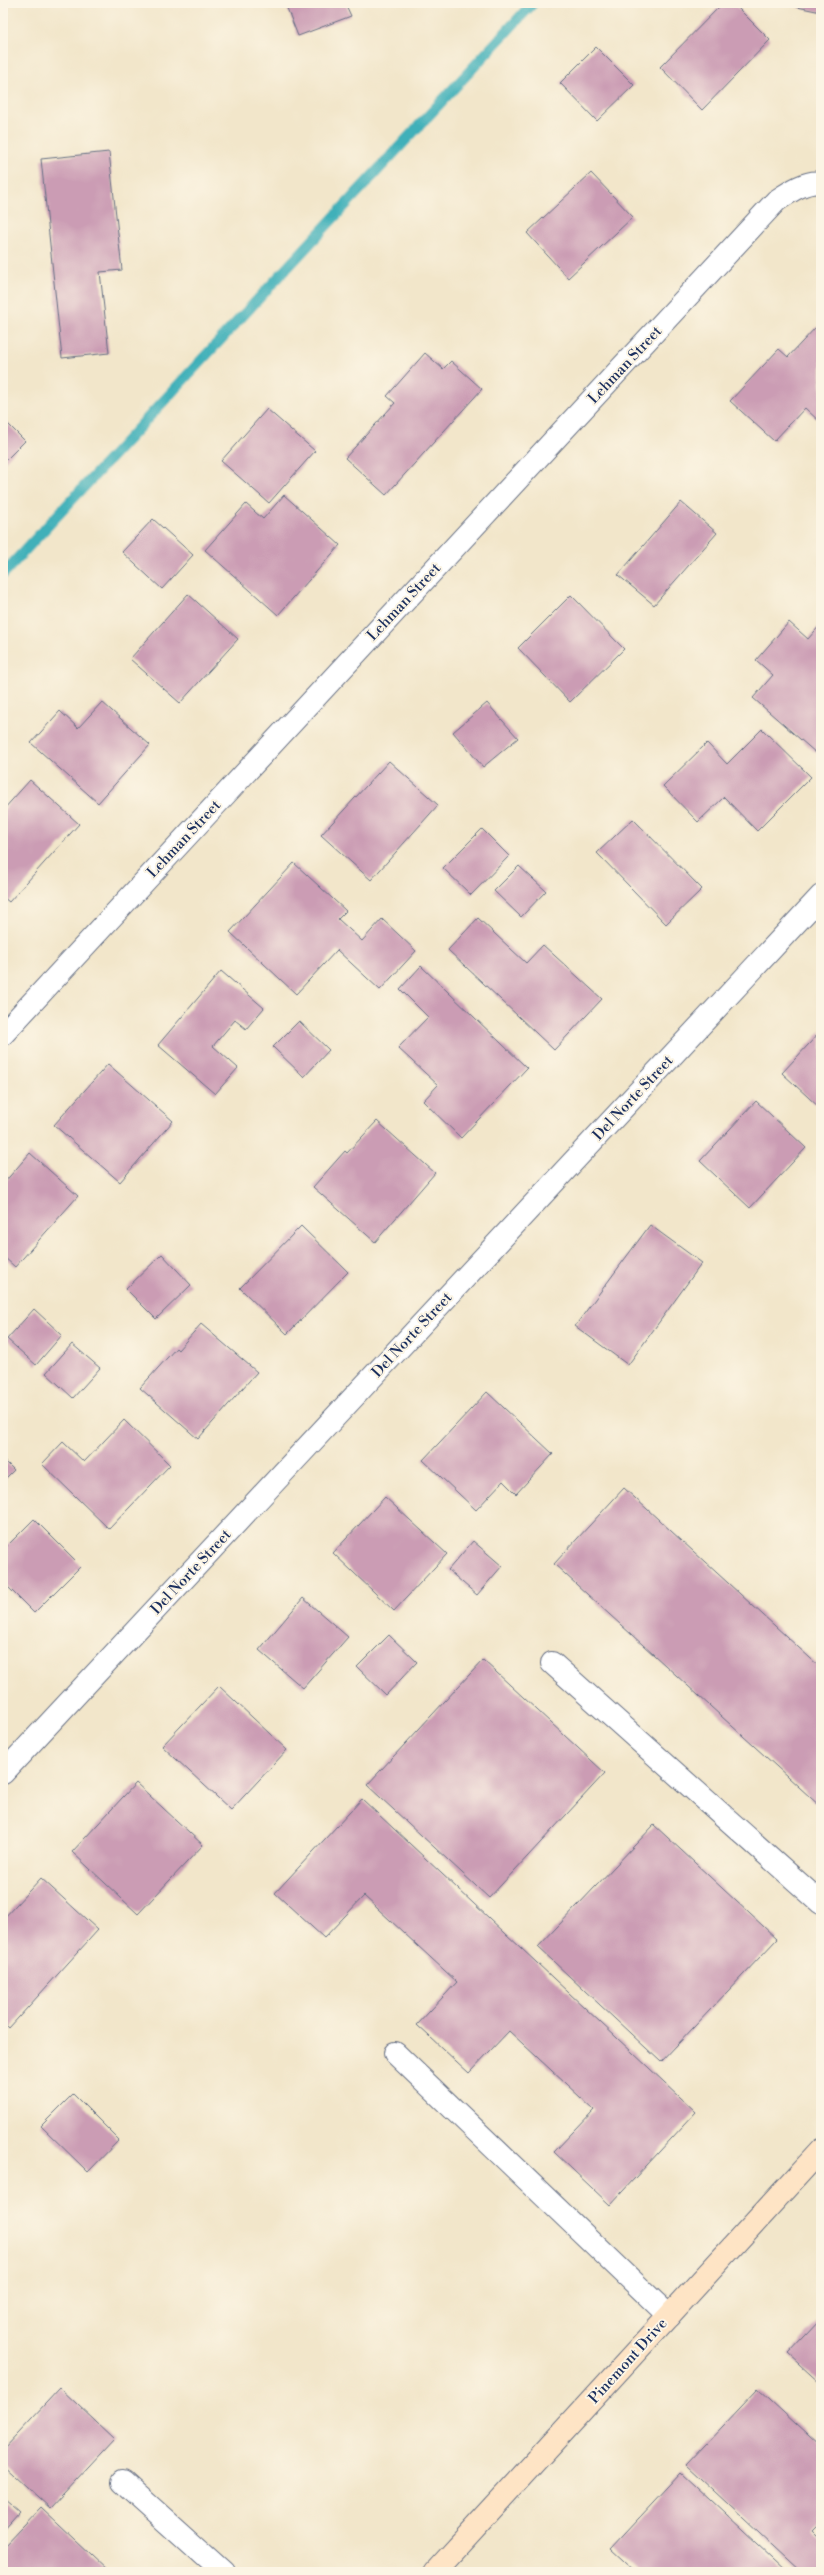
<svg xmlns="http://www.w3.org/2000/svg" width="824" height="2575" font-family="'Libre Bodoni',serif">
  <style>
    .lines { fill: none; stroke-linecap: round; stroke-linejoin: round }
    .stream { stroke: #40b0b9; stroke-width: 11 }
    .building { fill: #cb9cb4 }
    .service-casing { stroke: #666f84; stroke-width: 24 }
    .minor-casing { stroke: #666f84; stroke-width: 24 }
    .secondary-casing { stroke: #666f84; stroke-width: 24 }
    .service { stroke: #fff; stroke-width: 22 }
    .minor { stroke: #fff; stroke-width: 22 }
    .secondary { stroke: #fee4c5; stroke-width: 22 }
    .labels { text-anchor: middle; dominant-baseline: central; stroke-width: 4; stroke-linejoin: round; paint-order: stroke }
    .street-label { font-size: 15px; fill: #1b2f5e; stroke: #fcf5e5 }
  </style>
  <rect width="100%" height="100%" fill="#fcf5e5"/>
  <filter id="ink" filterUnits="userSpaceOnUse"><feTurbulence type="fractalNoise" baseFrequency=".025" numOctaves="2"/><feDisplacementMap in="SourceGraphic" scale="8" xChannelSelector="R" yChannelSelector="G"/><feConvolveMatrix kernelMatrix="1 2 1 2 8 2 1 2 1" color-interpolation-filters="sRGB"/></filter>
  <filter id="wash" filterUnits="userSpaceOnUse"><feTurbulence type="fractalNoise" baseFrequency=".012" numOctaves="4" result="noise"/><feDisplacementMap in="SourceGraphic" scale="16" xChannelSelector="R" yChannelSelector="G"/><feGaussianBlur stdDeviation="0.9" result="paint"/><feColorMatrix in="noise" values="0 0 0 0 0 0 0 0 0 0 0 0 0 0 0 0 0 1.4 0 .05"/><feComposite in="paint" operator="in"/></filter>
  <g filter="url(#wash)">
    <rect width="100%" height="100%" fill="#f2e6ca"/>
    <g class="lines">
      <path class="stream" d="M3,574L533,3"/>
    </g>
    <g id="blocks">
      <path class="building" d="M285,3H345L351,16L298,36Z
        M723,3H733L770,40L702,110L660,67Z
        M798,3H821V12L797,7Z
        M596,47L634,85L597,121L560,83Z
        M109,152L122,270L100,272L109,353L62,358L41,159Z
        M591,173L633,217L568,278L527,233Z
        M816,327L821,331V423L805,408L774,441L730,401L779,349L788,357Z
        M425,353L443,369L451,361L482,389L386,495L345,458L395,403L387,396Z
        M267,409L315,451L269,503L221,461Z
        M3,419L25,441L3,463Z
        M284,495L340,545L278,615L205,550L246,504L263,519Z
        M681,502L717,533L654,605L618,575Z
        M153,519L193,555L162,589L122,552Z
        M188,594L238,639L180,703L130,659Z
        M571,595L624,649L570,702L518,648Z
        M789,622L808,639L821,624V747L816,753L753,698L773,675L756,660Z
        M102,702L150,745L98,803L31,743L60,711L78,728Z
        M487,703L518,738L483,767L453,732Z
        M762,729L811,777L757,831L724,797L698,822L663,786L707,743L727,764Z
        M389,761L438,805L371,880L321,835Z
        M30,780L79,824L9,902L3,897V810Z
        M633,819L702,889L666,924L597,853Z
        M482,829L509,856L471,895L443,868Z
        M294,863L346,911L338,919L362,941L382,919L416,951L380,990L337,950L296,994L230,932Z
        M519,866L546,891L521,917L494,891Z
        M478,918L526,963L543,945L602,999L554,1050L448,950Z
        M421,966L527,1068L461,1138L423,1101L438,1085L398,1048L428,1017L400,989Z
        M221,971L264,1008L246,1029L235,1020L213,1046L238,1068L215,1094L158,1045Z
        M299,1021L329,1050L304,1077L273,1047Z
        M821,1031V1109L782,1073Z
        M108,1064L173,1121L120,1182L54,1125Z
        M756,1101L806,1148L750,1208L700,1161Z
        M377,1121L435,1173L375,1242L313,1187L345,1151L347,1153Z
        M30,1153L78,1196L15,1267L3,1256V1184Z
        M650,1225L702,1263L628,1365L575,1326Z
        M301,1226L348,1272L287,1334L240,1288Z
        M162,1254L191,1285L156,1319L126,1289Z
        M34,1309L62,1335L36,1365L7,1339Z
        M201,1324L257,1372L198,1439L140,1388L176,1348L178,1350Z
        M72,1344L100,1368L73,1398L46,1373Z
        M487,1392L553,1454L516,1494L503,1481L476,1510L423,1460Z
        M124,1420L170,1465L109,1529L42,1464L63,1442L84,1462Z
        M3,1459L14,1470L3,1481Z
        M624,1488L821,1668V1807L554,1564Z
        M385,1497L447,1554L394,1611L333,1553Z
        M34,1519L81,1566L34,1613L3,1582V1550Z
        M473,1541L502,1566L477,1595L448,1570Z
        M303,1598L348,1637L303,1688L259,1650Z
        M389,1635L417,1662L386,1695L357,1667Z
        M483,1660L605,1773L489,1898L367,1785Z
        M219,1686L287,1750L231,1810L162,1746Z
        M136,1783L203,1845L138,1914L72,1852Z
        M362,1799L696,2112L610,2205L554,2152L594,2110L509,2031L469,2073L417,2025L457,1982L364,1896L324,1938L275,1893Z
        M654,1825L777,1939L661,2062L538,1947Z
        M41,1878L98,1930L9,2028L3,2022V1919Z
        M73,2094L119,2140L88,2172L41,2126Z
        M821,2319V2384L788,2354Z
        M60,2388L114,2439L50,2508L3,2465V2449Z
        M758,2389L821,2447V2520L812,2529L821,2538V2572H801L686,2465Z
        M681,2473L787,2572H637L611,2548Z
        M3,2499L19,2513L3,2531Z
        M41,2507L110,2572H10L3,2566V2547Z"/>
    </g>
  </g>
  <g filter="url(#ink)">
    <use href="#blocks" fill-opacity="0" stroke="#666f84" stroke-width="1"/>
    <g class="lines">
      <defs>
        <path id="service" d="M552,1663L821,1903
          M395,2053L669,2316
          M123,2482L223,2572"/>
        <path id="minor" d="M3,1034L776,201C788,193 806,180 821,183
          M3,1773L821,896"/>
        <path id="secondary" d="M434,2572L821,2150"/>
      </defs>
      <use href="#service" class="service-casing"/>
      <use href="#minor" class="minor-casing"/>
      <use href="#secondary" class="secondary-casing"/>
      <use href="#service" class="service"/>
      <use href="#minor" class="minor"/>
      <use href="#secondary" class="secondary"/>
    </g>
  </g>
  <g class="labels">
    <g class="street-label">
      <text transform="translate(625 365) rotate(-47)">Lehman Street</text>
      <text transform="translate(404 602) rotate(-47)">Lehman Street</text>
      <text transform="translate(184 839) rotate(-47)">Lehman Street</text>
      <text transform="translate(633 1098) rotate(-47)">Del Norte Street</text>
      <text transform="translate(412 1335) rotate(-47)">Del Norte Street</text>
      <text transform="translate(191 1572) rotate(-47)">Del Norte Street</text>
      <text transform="translate(628 2361) rotate(-48)">Pinemont Drive</text>
    </g>
  </g>
  <rect width="824" height="2575" fill="none" stroke="#fcf5e5" stroke-width="16"/>
</svg>
